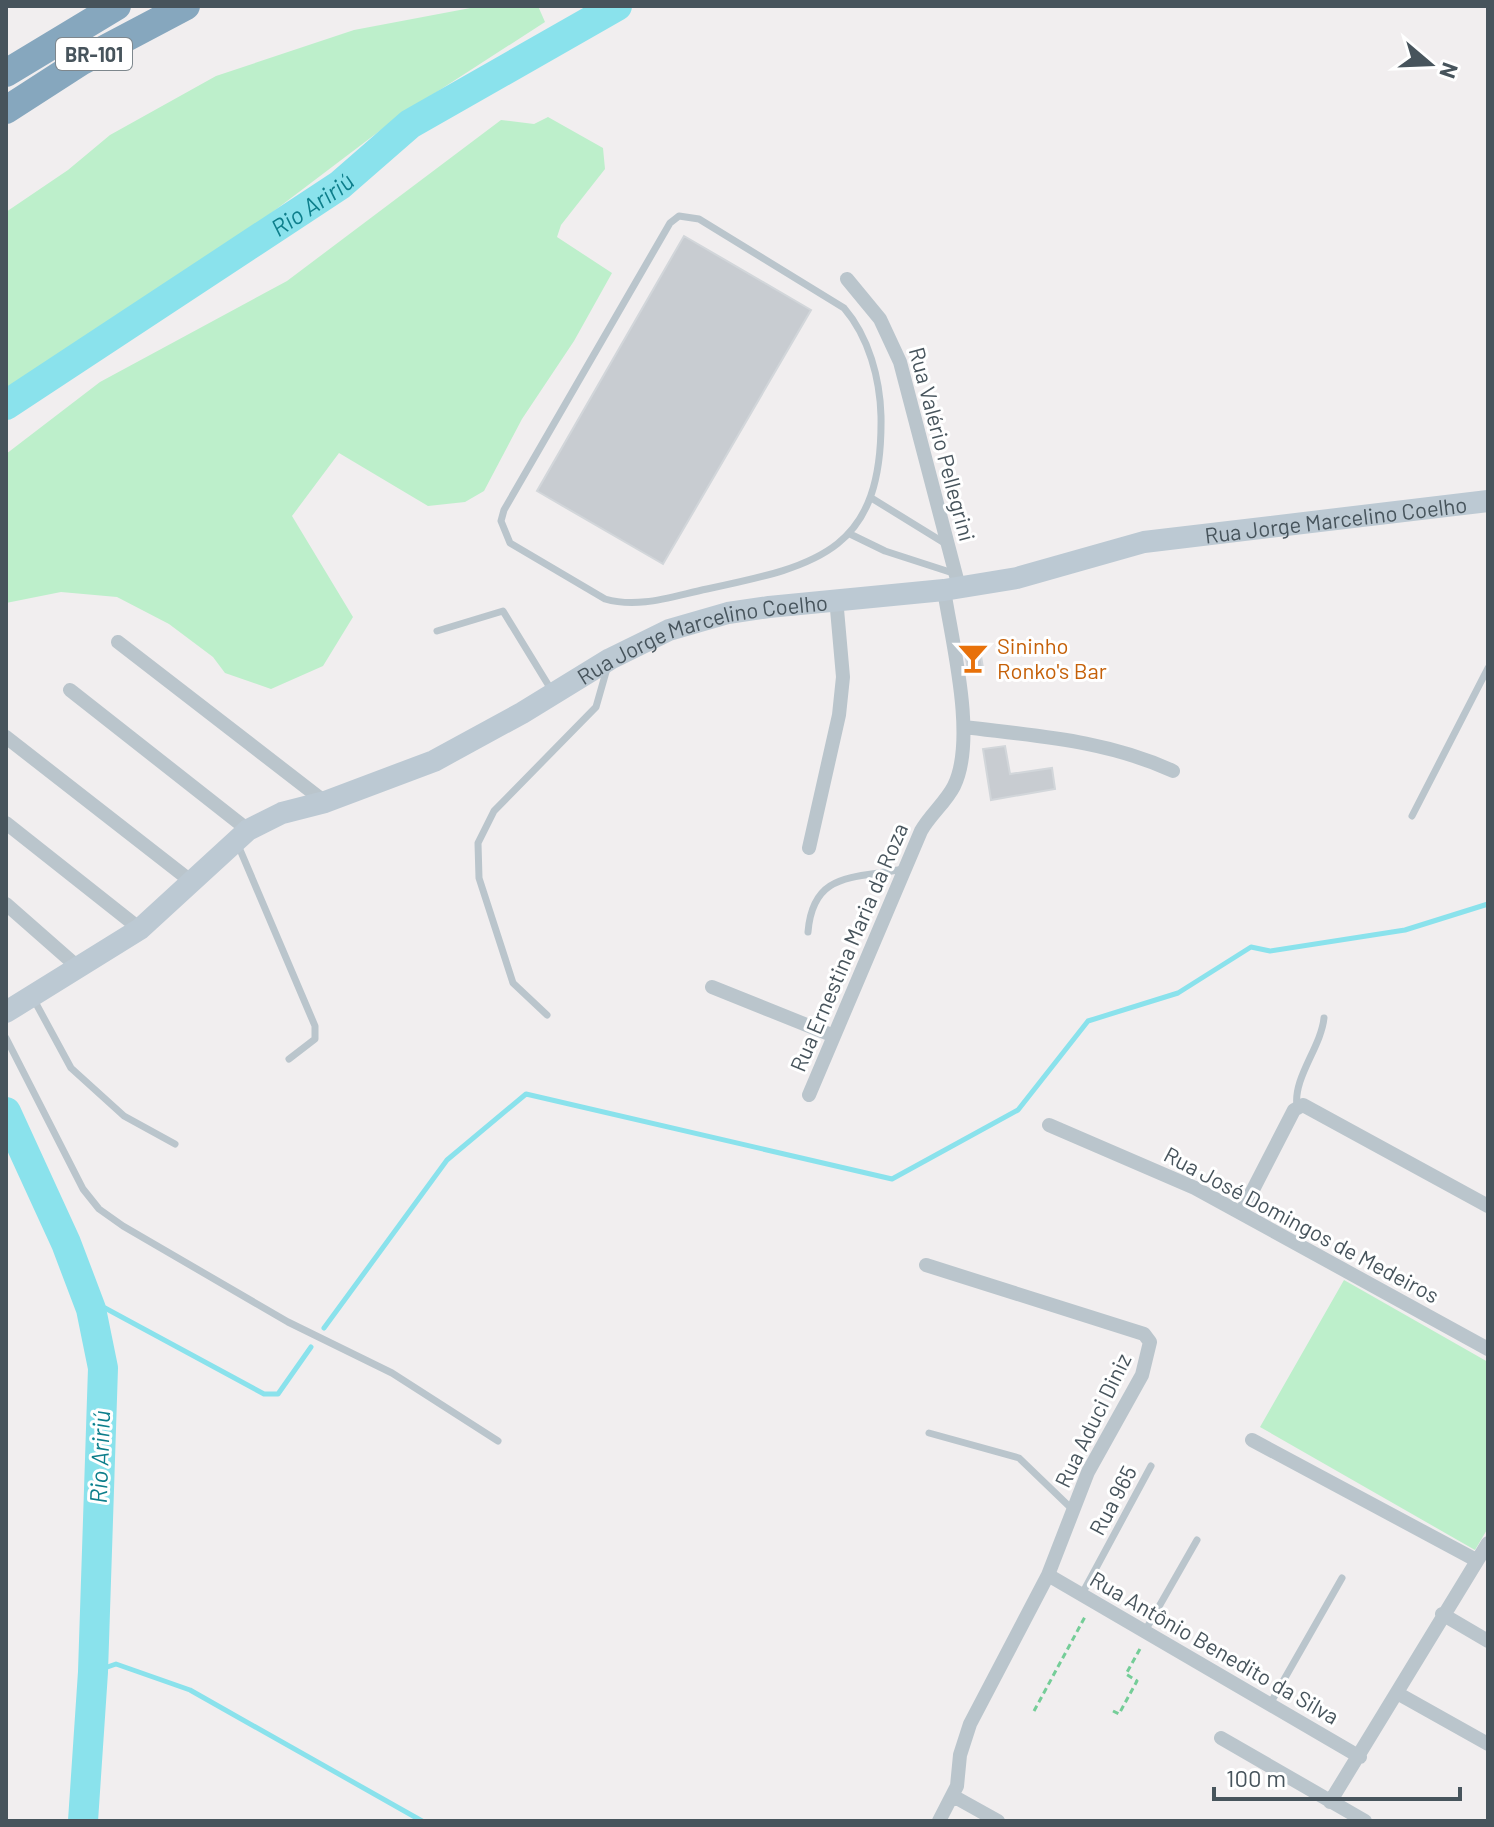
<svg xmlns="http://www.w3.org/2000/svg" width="1494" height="1827" font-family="Barlow,sans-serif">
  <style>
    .green { fill: #bdefcb }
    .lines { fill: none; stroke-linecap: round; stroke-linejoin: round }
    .stream { stroke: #8ae2ec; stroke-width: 5 }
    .river { stroke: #8ae2ec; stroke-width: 30 }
    .building { fill: #c8ccd1; stroke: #d2d6da; stroke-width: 2 }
    .path { stroke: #75cd98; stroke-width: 3; stroke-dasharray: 6 4; stroke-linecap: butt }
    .lane { stroke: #bac5cc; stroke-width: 7 }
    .street { stroke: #bac5cc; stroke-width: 14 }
    .secondary { stroke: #bcc9d3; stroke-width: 22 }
    .highway { stroke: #86a7be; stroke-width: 28 }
    .labels { text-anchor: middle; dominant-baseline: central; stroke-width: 6; stroke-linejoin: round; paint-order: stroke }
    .shield { fill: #fff; stroke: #7e878d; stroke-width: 2 }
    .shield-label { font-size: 20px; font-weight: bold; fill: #47545c }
    .street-label { font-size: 22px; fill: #47545c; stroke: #fff }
    .food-label { font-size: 22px; fill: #c56008; stroke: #fff; text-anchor: start }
    .water-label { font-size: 24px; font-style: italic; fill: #0d7e8b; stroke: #fff }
  </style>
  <rect width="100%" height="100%" fill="#f1eeef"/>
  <path class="green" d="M481,6H538L545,22L398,117L262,220L6,398V212L68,170L110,135L216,76L354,30Z
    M548,117L603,148L605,169L561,225L557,237L612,273L574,341L522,419L484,491L465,502L428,506L339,453L292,516L353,617L323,666L271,689L225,673L213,657L169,624L117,597L61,592L6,603V454L100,382L287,281L501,120L534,124Z
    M1344,1280L1488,1362V1528L1475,1550L1260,1427Z"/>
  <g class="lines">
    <path class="stream" d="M91,1309L96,1306L105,1308L264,1394H278L311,1347
      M324,1328L447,1160L526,1094L892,1179L1018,1110L1088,1021L1178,993L1251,947L1270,951L1405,930L1488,904
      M93,1672L116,1664L190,1690L422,1821"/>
    <g class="river">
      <path id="s1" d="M6,405L340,185L410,124L617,6"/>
      <path d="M6,1112L66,1243L91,1309L103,1368L93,1672L83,1821"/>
    </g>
  </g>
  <path class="building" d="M684,236L811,310L663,564L537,491Z
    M979,644L983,668L968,670L964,647Z
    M1005,746L1010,774L1052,768L1055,789L991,800L983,749Z"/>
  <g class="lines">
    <path class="path" d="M1034,1711L1086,1615
      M1113,1711L1119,1714L1137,1681L1126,1674L1141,1647"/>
    <path class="lane" d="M679,216L699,219L844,308C869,337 880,379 881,416C883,549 822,565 707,589C673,596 639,609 605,599L510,543L501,521L504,510L670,223Z
      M873,499L946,544
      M850,534L885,551L956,574
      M437,631L503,611L552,691
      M1412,816L1488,668
      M238,845L315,1026V1039L289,1059
      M808,932C813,871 854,879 903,869
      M33,998L71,1068L124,1116L175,1144
      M547,1015L513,983L479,878L478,843L494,811L596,707L608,665
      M6,1038L83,1189L99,1209L123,1226L288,1322L392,1373L498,1441
      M1297,1106C1293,1078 1321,1047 1324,1018
      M929,1433L1019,1458L1073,1510
      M1082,1594L1151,1466
      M1145,1631L1197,1540
      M1270,1704L1342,1578"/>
    <path class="street" d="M847,279L880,319L900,362L959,587
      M118,642L325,802
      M70,690L248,830
      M964,727C1036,736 1106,740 1173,771
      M6,737L192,882
      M6,823L140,929
      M809,848L839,715L843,677L836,598
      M6,904L80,969
      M712,987L834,1036
      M809,1095L921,831C930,815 946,802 954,786C977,739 952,642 944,590
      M1049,1125L1195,1188L1488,1349
      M1241,1213L1294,1110L1303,1105L1488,1206
      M926,1265L1144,1334L1150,1342L1142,1375L1088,1472L1048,1575L970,1724L960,1755L957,1786L939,1821
      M1252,1440L1476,1560
      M1048,1575L1360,1757
      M1442,1614L1488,1641
      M1397,1693L1488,1744
      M1221,1738L1365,1821
      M953,1796L998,1821
      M1330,1802L1488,1543"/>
    <path class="secondary" id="s2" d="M6,1012L140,929L248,830L282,813L325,802L434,761L522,713L610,659L669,630L728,613L769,607L944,590L1017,578L1144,542L1488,501"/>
    <path class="highway" d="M6,73L117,6
      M6,110L82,61L186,6"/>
  </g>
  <defs>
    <symbol id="bar-bare" viewBox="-9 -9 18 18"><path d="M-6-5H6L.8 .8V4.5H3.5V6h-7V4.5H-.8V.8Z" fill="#e8710a" stroke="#fff" stroke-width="2.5" paint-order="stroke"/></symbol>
  </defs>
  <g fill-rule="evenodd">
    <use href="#bar-bare" x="951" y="636" width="44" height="44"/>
  </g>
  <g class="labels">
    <rect class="shield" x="56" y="38" width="76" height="32" rx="6"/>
    <g class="shield-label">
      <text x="94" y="54">BR-101</text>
    </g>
    <g class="street-label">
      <text transform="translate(943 444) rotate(75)">Rua Valério Pellegrini</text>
      <text stroke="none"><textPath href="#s2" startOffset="1450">Rua Jorge Marcelino Coelho</textPath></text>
      <text stroke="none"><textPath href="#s2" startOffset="802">Rua Jorge Marcelino Coelho</textPath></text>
      <text transform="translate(848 947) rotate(-67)">Rua Ernestina Maria da Roza</text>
      <text transform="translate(1302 1224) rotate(28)">Rua José Domingos de Medeiros</text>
      <text transform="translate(1092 1420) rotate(-64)">Rua Aduci Diniz</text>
      <text transform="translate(1112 1500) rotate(-62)">Rua 965</text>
      <text transform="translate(1215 1647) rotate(30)">Rua Antônio Benedito da Silva</text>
    </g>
    <g class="food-label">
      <text x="997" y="645">Sininho<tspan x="997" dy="25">Ronko's Bar</tspan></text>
    </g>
    <g class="water-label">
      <text stroke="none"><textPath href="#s1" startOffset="366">Rio Aririú</textPath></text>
      <text transform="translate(99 1457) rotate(-88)">Rio Aririú</text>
    </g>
  </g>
  <rect width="1494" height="1827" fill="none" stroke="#47545c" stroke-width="16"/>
  <g transform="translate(1430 64) rotate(109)" stroke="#ffffff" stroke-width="6" paint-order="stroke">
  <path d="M0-6L14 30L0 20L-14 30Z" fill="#47545c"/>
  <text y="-12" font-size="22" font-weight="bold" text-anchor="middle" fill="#47545c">N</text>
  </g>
  <path d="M1214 1787v12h246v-12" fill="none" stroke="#47545c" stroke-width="4"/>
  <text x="1226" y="1787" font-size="24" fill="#47545c" stroke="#ffffff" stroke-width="6" paint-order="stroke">100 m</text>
</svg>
